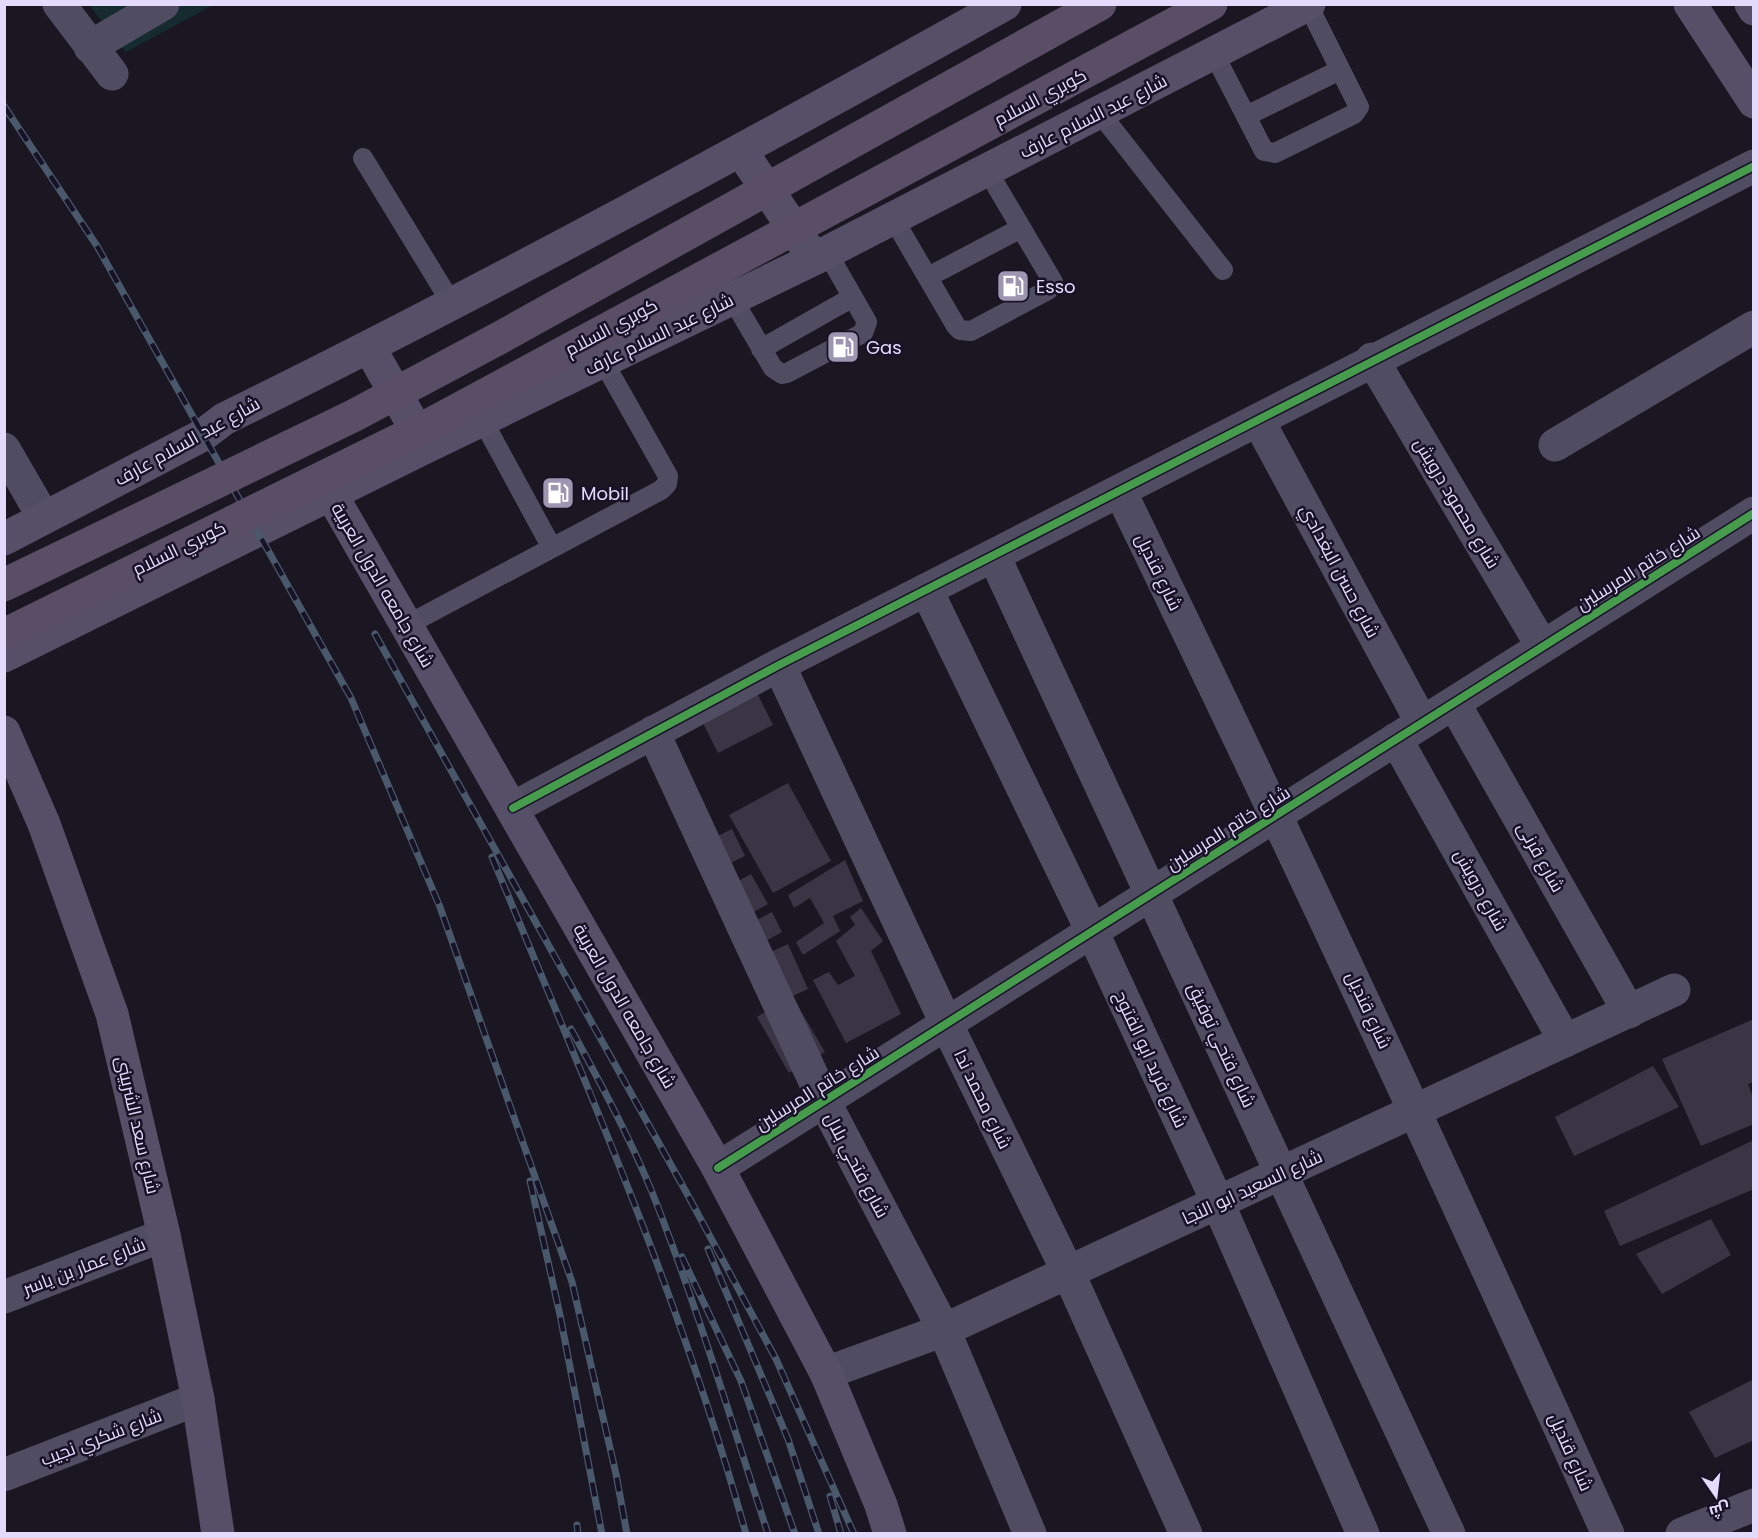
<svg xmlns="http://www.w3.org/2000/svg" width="1758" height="1538" font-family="Poppins,Cairo,sans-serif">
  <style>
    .green { fill: #162b2f }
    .building { fill: #3a3544 }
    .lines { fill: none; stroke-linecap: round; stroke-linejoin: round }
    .service { stroke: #504d62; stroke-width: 20 }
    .minor { stroke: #504d62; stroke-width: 33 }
    .secondary { stroke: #555068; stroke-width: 33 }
    .rail-casing { stroke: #4a586b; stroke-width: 7 }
    .rail { stroke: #181227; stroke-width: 4.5; stroke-dasharray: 14; stroke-linecap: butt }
    .primary-bridge { stroke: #5a4d66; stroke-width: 33 }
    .cycleway-casing { stroke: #181227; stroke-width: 11 }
    .cycleway { stroke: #469c4c; stroke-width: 8 }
    .labels { text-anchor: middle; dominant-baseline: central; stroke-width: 5; stroke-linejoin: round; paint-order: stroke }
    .street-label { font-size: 18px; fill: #e3dafc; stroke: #181227 }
    .poi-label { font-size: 18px; fill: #e3dafc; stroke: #181227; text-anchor: start }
  </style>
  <rect width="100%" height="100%" fill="#1a1722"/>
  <path class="green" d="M89,5H213L126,52Z"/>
  <path class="building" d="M755,689L773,725L718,753L700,717Z
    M788,783L831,861L773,893L729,815Z
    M732,829L745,856L712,872L699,845Z
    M845,860L863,901L833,916L840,931L803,955L796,942L824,923L810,898L794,908L788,895Z
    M751,874L768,904L745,917L728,887Z
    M861,908L883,941L871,951L901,1014L846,1043L813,980L829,972L838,985L855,976L836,941L855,925L850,917Z
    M772,912L782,932L758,945L747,925Z
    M788,944L808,989L781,1001L760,957Z
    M792,996L825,1052L789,1073L757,1017Z
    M1754,1019V1082L1748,1084L1754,1100V1124L1701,1146L1662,1059Z
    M1653,1066L1679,1107L1574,1156L1555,1117Z
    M1754,1140V1189L1620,1246L1604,1211Z
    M1711,1219L1731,1255L1662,1294L1636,1254Z
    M1754,1379V1440L1715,1458L1689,1412Z"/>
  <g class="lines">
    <path class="service" d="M1214,54L1264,151L1275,153L1354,114L1359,107L1308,5
      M1100,113L1223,270
      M1246,116L1340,70
      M363,158L452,304
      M893,218L956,326L960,330L971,331L1048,290L1053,282L987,170
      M928,277L1021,228
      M732,298L773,368L782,374L787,373L863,333L867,322L827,252
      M761,349L853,297
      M482,419L552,548
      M407,625L661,490L667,484L668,476L603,361"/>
    <path class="minor" d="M59,4L112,74
      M90,47L163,4
      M1372,359L1542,646
      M1258,420L1422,723
      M1555,445L1754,327
      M4,449L44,518
      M1120,491C1288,836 1450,1184 1608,1534
      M994,556L1449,1534
      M927,591L1092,931L1218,1203L1363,1534
      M779,665L946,1023L1068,1272L1186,1534
      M1454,703L1629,1012
      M653,732L824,1101L944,1330L1030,1534
      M1396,739L1565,1041
      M513,808L779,665L1754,166
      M718,1168L1754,513
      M4,1297L164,1235
      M826,1373L944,1330L1674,990
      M4,1475L198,1399
      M1682,1534L1754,1505"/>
    <path class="secondary" d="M1690,4L1754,102
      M1751,4L1754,9
      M741,151L809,251
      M369,347L426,447
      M331,494L718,1168L826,1373L881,1505L890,1534
      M4,539L203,435L224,419C488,289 747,148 1005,4
      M4,656L426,447L814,259L1309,4
      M4,732L44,824L112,1014L164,1235L198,1399L218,1534"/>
    <defs>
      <path id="rail" d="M4,106L97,246L351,698L440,907L572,1282L616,1474L627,1534
        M375,634L685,1190L776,1359L854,1534
        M492,857C584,1079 682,1301 746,1534
        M571,1029C600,1082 629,1136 652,1192C696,1303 731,1420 768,1534
        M530,1181L560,1315L602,1534
        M708,1249L788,1439L819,1534
        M682,1257L741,1381L795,1534
        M830,1496L841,1534
        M577,1525L578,1534"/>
    </defs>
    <use href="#rail" class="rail-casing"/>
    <use href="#rail" class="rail"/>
    <path class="primary-bridge" d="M4,585L353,416L503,336L1100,4
      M4,635L431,424L1211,4"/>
    <defs>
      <path id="cycleway" d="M513,808L779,665L1754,166
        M718,1168L1754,513"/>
    </defs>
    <use href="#cycleway" class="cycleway-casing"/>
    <use href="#cycleway" class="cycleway"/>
  </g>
  <defs>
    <symbol id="fuel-square" viewBox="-11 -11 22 22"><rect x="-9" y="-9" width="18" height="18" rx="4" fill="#9d96b0" stroke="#181227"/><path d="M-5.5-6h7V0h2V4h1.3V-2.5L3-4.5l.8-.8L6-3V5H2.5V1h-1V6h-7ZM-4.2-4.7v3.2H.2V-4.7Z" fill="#fff"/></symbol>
  </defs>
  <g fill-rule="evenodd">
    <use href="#fuel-square" x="994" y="267" width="38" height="38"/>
    <use href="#fuel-square" x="824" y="328" width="38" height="38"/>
    <use href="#fuel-square" x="539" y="474" width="38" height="38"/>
  </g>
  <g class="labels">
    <g class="street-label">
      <text transform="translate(1040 97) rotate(-28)">كوبري السلام</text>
      <text transform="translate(1093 116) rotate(-27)">شارع عبد السلام عارف</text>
      <text transform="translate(611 327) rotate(-28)">كوبري السلام</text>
      <text transform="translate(659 334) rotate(-26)">شارع عبد السلام عارف</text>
      <text transform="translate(187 441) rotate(-29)">شارع عبد السلام عارف</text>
      <text transform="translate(1457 503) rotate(59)">شارع محمود درويش</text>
      <text transform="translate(179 548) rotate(-26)">كوبري السلام</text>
      <text transform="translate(1638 568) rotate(-32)">شارع خاتم المرسلين</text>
      <text transform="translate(1340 571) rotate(62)">شارع حسن البغدادي</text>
      <text transform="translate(1159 572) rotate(64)">شارع قنديل</text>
      <text transform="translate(383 585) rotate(60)">شارع جامعه الدول العربية</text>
      <text transform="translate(1228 828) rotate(-32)">شارع خاتم المرسلين</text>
      <text transform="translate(1541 857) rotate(61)">شارع قرنى</text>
      <text transform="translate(1481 890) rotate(61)">شارع درويش</text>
      <text transform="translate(625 1006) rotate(60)">شارع جامعه الدول العربية</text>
      <text transform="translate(1369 1010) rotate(65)">شارع قنديل</text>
      <text transform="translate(1222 1045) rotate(65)">شارع فتحي توفيق</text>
      <text transform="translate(1151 1059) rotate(65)">شارع فريد ابو الفتوح</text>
      <text transform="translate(817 1088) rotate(-32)">شارع خاتم المرسلين</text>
      <text transform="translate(983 1099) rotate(64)">شارع محمد ندا</text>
      <text transform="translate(138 1125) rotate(77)">شارع سعد الشربينى</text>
      <text transform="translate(857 1165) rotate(62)">شارع فتحي بلال</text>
      <text transform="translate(1252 1187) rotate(-25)">شارع السعيد ابو النجا</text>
      <text transform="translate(84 1266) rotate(-21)">شارع عمار بن ياسر</text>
      <text transform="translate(101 1437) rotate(-21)">شارع شكري نجيب</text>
      <text transform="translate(1571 1452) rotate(66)">شارع قنديل</text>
    </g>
    <g class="poi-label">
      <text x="1036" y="286">Esso</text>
      <text x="866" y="347">Gas</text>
      <text x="581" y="493">Mobil</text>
    </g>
  </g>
  <rect width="1758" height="1538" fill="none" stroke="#e3dafc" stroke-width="12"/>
  <g transform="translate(1716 1496) rotate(166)" stroke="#181227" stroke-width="4.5" paint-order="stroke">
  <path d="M0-4.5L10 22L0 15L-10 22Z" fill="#e3dafc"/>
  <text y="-9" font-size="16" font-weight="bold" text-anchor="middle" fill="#e3dafc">ش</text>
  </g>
</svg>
